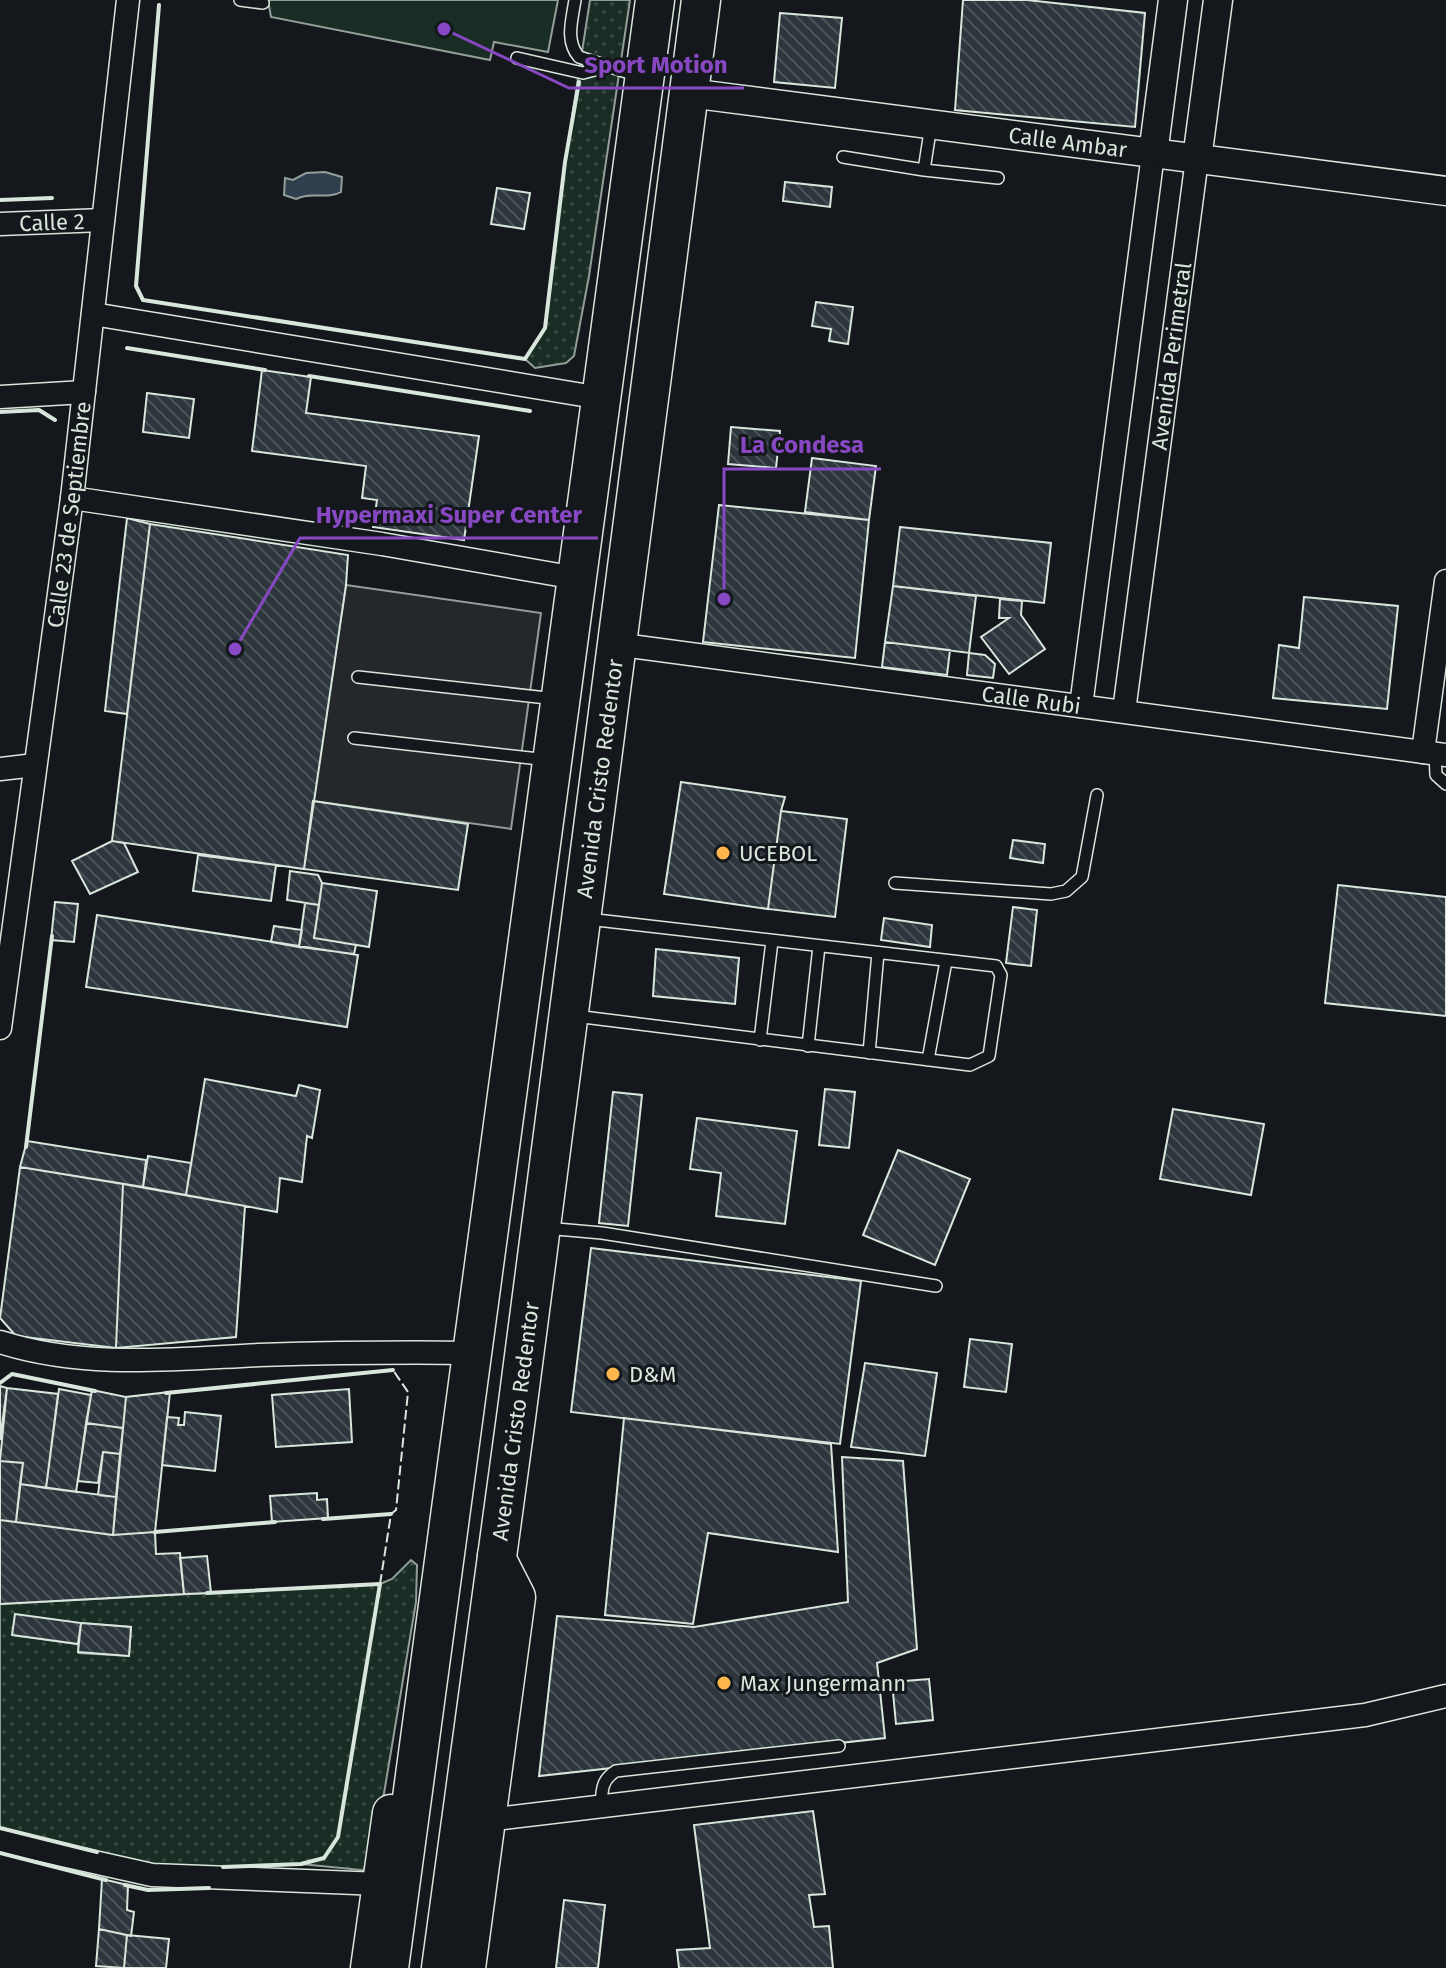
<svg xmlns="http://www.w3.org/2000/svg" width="1446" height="1968" font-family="'Fira Sans',sans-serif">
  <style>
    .grass { fill: url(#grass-dots); stroke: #939e99; stroke-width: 2; fill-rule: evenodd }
    .garden { fill: #1a2d24; stroke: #939e99; stroke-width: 2 }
    .parking { fill: #24282b; stroke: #939e99; stroke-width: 2 }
    .water { fill: #2f3f4d; stroke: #939e99; stroke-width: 2 }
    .building { fill: url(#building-back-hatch); stroke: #d8e6dc; stroke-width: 2 }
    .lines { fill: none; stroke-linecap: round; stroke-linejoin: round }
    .service-casing { stroke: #d8e6dc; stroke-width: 14 }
    .minor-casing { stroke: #d8e6dc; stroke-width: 25 }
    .tertiary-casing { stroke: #d8e6dc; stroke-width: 31 }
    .primary-casing { stroke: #d8e6dc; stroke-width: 39 }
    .trunk-casing { stroke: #d8e6dc; stroke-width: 41 }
    .service { stroke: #14181c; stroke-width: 11 }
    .minor { stroke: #14181c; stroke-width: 22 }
    .tertiary { stroke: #14181c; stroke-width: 28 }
    .primary { stroke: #14181c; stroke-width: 36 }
    .trunk { stroke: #14181c; stroke-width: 38 }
    .fence { stroke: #d8e6dc; stroke-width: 2; stroke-dasharray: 10 4; stroke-linecap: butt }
    .wall { stroke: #d8e6dc; stroke-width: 4 }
    .poi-dot { fill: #ffb74d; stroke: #14181c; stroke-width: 3 }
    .labels { text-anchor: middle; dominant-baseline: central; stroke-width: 6; stroke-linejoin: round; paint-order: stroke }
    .street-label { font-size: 22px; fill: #d8e6dc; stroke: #14181c }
    .poi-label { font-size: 22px; fill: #d8e6dc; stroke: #14181c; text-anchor: start }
    .leader { fill: none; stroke: #8948c3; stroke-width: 3 }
    .callout-dot { fill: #8948c3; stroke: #14181c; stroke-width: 3 }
    .callout-label { font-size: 24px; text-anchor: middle; font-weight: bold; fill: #8948c3; stroke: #14181c; stroke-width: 6; stroke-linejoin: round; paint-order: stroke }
  </style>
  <defs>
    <pattern id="grass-dots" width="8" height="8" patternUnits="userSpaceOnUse" patternTransform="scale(2)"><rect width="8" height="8" fill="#1a2d24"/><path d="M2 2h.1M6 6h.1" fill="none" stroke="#3b4b43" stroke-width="1.8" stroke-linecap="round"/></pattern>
    <pattern id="building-back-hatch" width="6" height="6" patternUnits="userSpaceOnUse" patternTransform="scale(2)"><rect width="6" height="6" fill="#2c363c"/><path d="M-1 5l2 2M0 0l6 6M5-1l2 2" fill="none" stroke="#4a5358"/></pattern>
  </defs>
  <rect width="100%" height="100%" fill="#14181c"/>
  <path class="grass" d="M590,0H630L589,276L574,356L566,363L535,368L525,359L545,328L565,162Z
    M411,1560L417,1565L416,1602L371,1871L301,1864L230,1868L155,1866L0,1828V1604L380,1584L392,1579ZM81,1623L131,1627L129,1656L79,1653L78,1644L12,1635Z"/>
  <path class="garden" d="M268,0H558L548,52L494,42L490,60L271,17Z"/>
  <path class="parking" d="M346,585L541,613L511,829L313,801Z"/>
  <path class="water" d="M325,172L342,177L341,192C327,200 311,191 296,199L284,195L285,178L293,180L306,173Z"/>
  <path class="building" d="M963,0H1027L1145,13L1135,127L955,110Z
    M780,13L842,18L835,88L774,82Z
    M785,182L832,187L830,207L783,201Z
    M497,188L530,193L524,229L491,224Z
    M816,302L853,307L848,344L829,341L831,329L812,326Z
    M262,370L311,377L306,413L479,436L464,540L373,527L377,500L362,498L366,466L252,451Z
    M147,393L194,399L189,438L143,432Z
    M731,427L780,431L776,468L728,464Z
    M812,458L876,466L869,520L805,512Z
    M719,505L869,520L855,658L703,642Z
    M127,518L150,524L127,714L105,711Z
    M150,524L348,555L346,585L304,869L112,841Z
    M900,527L1051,543L1044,603L893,586Z
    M893,586L976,596L969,653L885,642Z
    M1304,597L1398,606L1387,709L1273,698L1279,645L1299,648Z
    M1000,599L1022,601L1021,615L1045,649L1009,674L981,637L1009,618H999Z
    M885,642L950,650L947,675L882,667Z
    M969,653L985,655L995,664L993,678L967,675Z
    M681,782L785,797L781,811L768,909L664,894Z
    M313,801L468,824L458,890L304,869Z
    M781,811L847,819L835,917L768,909Z
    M1013,840L1045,844L1043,863L1010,858Z
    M112,841L124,843L138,872L90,894L72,861Z
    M198,855L276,865L271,901L193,891Z
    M290,871L318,875L322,883L319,905L287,900Z
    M322,883L377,891L369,947L314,938Z
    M1338,885L1446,897V1016L1325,1003Z
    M55,902L78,904L74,942L51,940Z
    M305,903L319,905L314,938L356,945L354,954L299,947Z
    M1013,907L1037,910L1031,966L1006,963Z
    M97,915L358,955L347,1027L86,987Z
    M884,918L932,925L930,947L881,940Z
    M274,926L302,930L299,947L271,942Z
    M656,949L739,958L735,1004L653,996Z
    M205,1079L296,1096L299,1085L320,1090L312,1138L307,1136L302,1182L280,1178L277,1212L186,1195Z
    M825,1089L855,1092L849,1148L819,1145Z
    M613,1092L642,1095L628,1226L599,1223Z
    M1173,1109L1264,1124L1251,1195L1160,1179Z
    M697,1118L797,1131L785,1224L716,1216L721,1173L690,1169Z
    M27,1141L146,1160L143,1187L20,1167Z
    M898,1150L970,1179L935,1265L863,1235Z
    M148,1156L191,1163L186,1195L143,1187Z
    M20,1167L123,1184L116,1348L16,1336L0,1318Z
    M123,1184L245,1206L236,1337L116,1348Z
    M591,1248L861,1281L840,1444L571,1412Z
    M970,1339L1012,1344L1006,1392L964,1387Z
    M865,1363L937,1373L925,1456L851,1447Z
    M0,1386L7,1388L0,1440Z
    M7,1388L58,1394L46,1488L20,1484L23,1463L0,1461Z
    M59,1389L91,1395L76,1492L46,1488Z
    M349,1389L352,1442L276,1447L272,1395Z
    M92,1390L126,1397L123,1428L86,1423Z
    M170,1392L155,1532L113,1535L126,1397Z
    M185,1412L221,1416L215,1471L162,1465L167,1417L179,1418L178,1425H184Z
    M624,1418L831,1444L838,1552L708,1533L693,1624L605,1615Z
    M86,1423L123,1428L120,1454L103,1452L98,1483L78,1481Z
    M103,1452L120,1454L116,1497L98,1495Z
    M842,1457L903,1461L917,1649L877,1663L885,1738L539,1776L557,1616L694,1627L848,1602Z
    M0,1461L23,1463L16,1522L0,1520Z
    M20,1484L116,1497L113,1535L16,1522Z
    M317,1493V1500L327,1499L328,1518L272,1522L270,1496Z
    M0,1520L113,1535L155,1532L156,1554L180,1553L184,1594L0,1604Z
    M207,1556L211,1593L184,1594L180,1558Z
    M15,1614L81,1623L78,1644L12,1635Z
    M81,1623L131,1627L129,1656L78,1652Z
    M929,1679L933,1720L896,1724L892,1682Z
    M813,1811L825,1894L809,1895L814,1927L829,1926L833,1968H679L677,1950L710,1948L694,1825Z
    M102,1879L128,1885L127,1910L134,1912L131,1936L99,1929Z
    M564,1900L605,1905L598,1968H556Z
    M99,1929L127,1935L124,1968L96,1966Z
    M127,1935L169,1939L166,1968H124Z"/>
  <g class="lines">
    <defs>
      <path id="service" d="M240,0L263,3
        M575,0C572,20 565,41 579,57L639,76
        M517,58L583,73L606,67
        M931,125L924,170L998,178
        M843,157L924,170
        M358,677L556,699
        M354,738L548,760
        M1435,753L1436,775L1446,784
        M895,883L1051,894L1066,891L1082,877L1097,795
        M575,1016L970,1065L989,1056L1001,975L996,966L588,919
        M760,1040L772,941
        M808,1046L819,946
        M869,1053L878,953
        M928,1060L946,961
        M545,1228L602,1233L936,1286
        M601,1807C602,1791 601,1780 616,1771L839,1746"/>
      <g id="minor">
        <path id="s1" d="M0,224L103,220"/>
        <path d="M93,314L601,398"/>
        <path d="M0,397L84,392"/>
        <path d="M72,498L382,544L576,578"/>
        <path id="s2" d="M615,644L1446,755"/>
        <path d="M1081,706L1153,154"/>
        <path id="s3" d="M1124,711L1197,159"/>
        <path d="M1423,752L1446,581"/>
        <path d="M0,769L35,765"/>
        <path id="s4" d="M0,1028L72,498L128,0"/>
        <path d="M0,1342C84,1369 173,1359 259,1355C330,1353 401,1352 472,1353"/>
        <path d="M487,1820L1365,1715L1446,1696"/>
        <path d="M0,1841L152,1875L381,1884"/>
      </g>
      <g id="tertiary">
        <path id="s5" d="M689,93L1446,191"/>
        <path d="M1153,154L1173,0"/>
        <path d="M1197,159L1218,0"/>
      </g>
      <path id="primary" d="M369,1968L391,1813
        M467,1968L517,1597L496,1556"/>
      <g id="trunk">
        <path d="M389,1968L655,0"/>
        <path id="s6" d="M441,1968L517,1410L701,0"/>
      </g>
    </defs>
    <use href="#service" class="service-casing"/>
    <use href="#minor" class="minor-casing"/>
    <use href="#tertiary" class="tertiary-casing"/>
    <use href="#primary" class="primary-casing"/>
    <use href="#trunk" class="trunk-casing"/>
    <use href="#service" class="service"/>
    <use href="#minor" class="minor"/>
    <use href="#tertiary" class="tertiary"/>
    <use href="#primary" class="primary"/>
    <use href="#trunk" class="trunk"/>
    <path class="fence" d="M380,1584L391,1514L396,1510L408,1392L393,1370"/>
    <path class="wall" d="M159,5L136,286L143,300L525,359L545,328L565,162L579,82
      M0,200L52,198
      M127,348L265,370
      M309,376L530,411
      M0,412L39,410L55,420
      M26,1147L52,936
      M0,1383L12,1374L95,1391
      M166,1393L393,1370
      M323,1519L391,1514
      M155,1532L275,1522
      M207,1593L380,1584L338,1837L324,1858L301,1864L223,1867
      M0,1828L97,1852
      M0,1853L106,1880
      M125,1885L148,1890L209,1888"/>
  </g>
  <g class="poi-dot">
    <circle cx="723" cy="853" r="8"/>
    <circle cx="613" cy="1374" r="8"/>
    <circle cx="724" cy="1683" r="8"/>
  </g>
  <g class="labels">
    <g class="street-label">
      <text stroke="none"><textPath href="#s5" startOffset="382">Calle Ambar</textPath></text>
      <text stroke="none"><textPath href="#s1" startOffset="52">Calle 2</textPath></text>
      <text stroke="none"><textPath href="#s3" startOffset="358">Avenida Perimetral</textPath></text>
      <text stroke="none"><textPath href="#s4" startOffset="518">Calle 23 de Septiembre</textPath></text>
      <text stroke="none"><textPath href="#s2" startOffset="420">Calle Rubi</textPath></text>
      <text stroke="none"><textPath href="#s6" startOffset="1200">Avenida Cristo Redentor</textPath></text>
      <text stroke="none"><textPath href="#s6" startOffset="552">Avenida Cristo Redentor</textPath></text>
    </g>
    <g class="poi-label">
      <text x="739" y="853">UCEBOL</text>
      <text x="629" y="1374">D&amp;M</text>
      <text x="740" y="1683">Max Jungermann</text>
    </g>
  </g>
  <path class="leader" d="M444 29L569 88H744M724 599L724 469H881M235 649L300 538H598"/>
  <g class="callout-dot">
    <circle cx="444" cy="29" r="8"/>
    <circle cx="724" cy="599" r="8"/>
    <circle cx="235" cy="649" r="8"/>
  </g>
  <g class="callout-label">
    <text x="656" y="73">Sport Motion</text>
    <text x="802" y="453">La Condesa</text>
    <text x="449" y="523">Hypermaxi Super Center</text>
  </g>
</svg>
